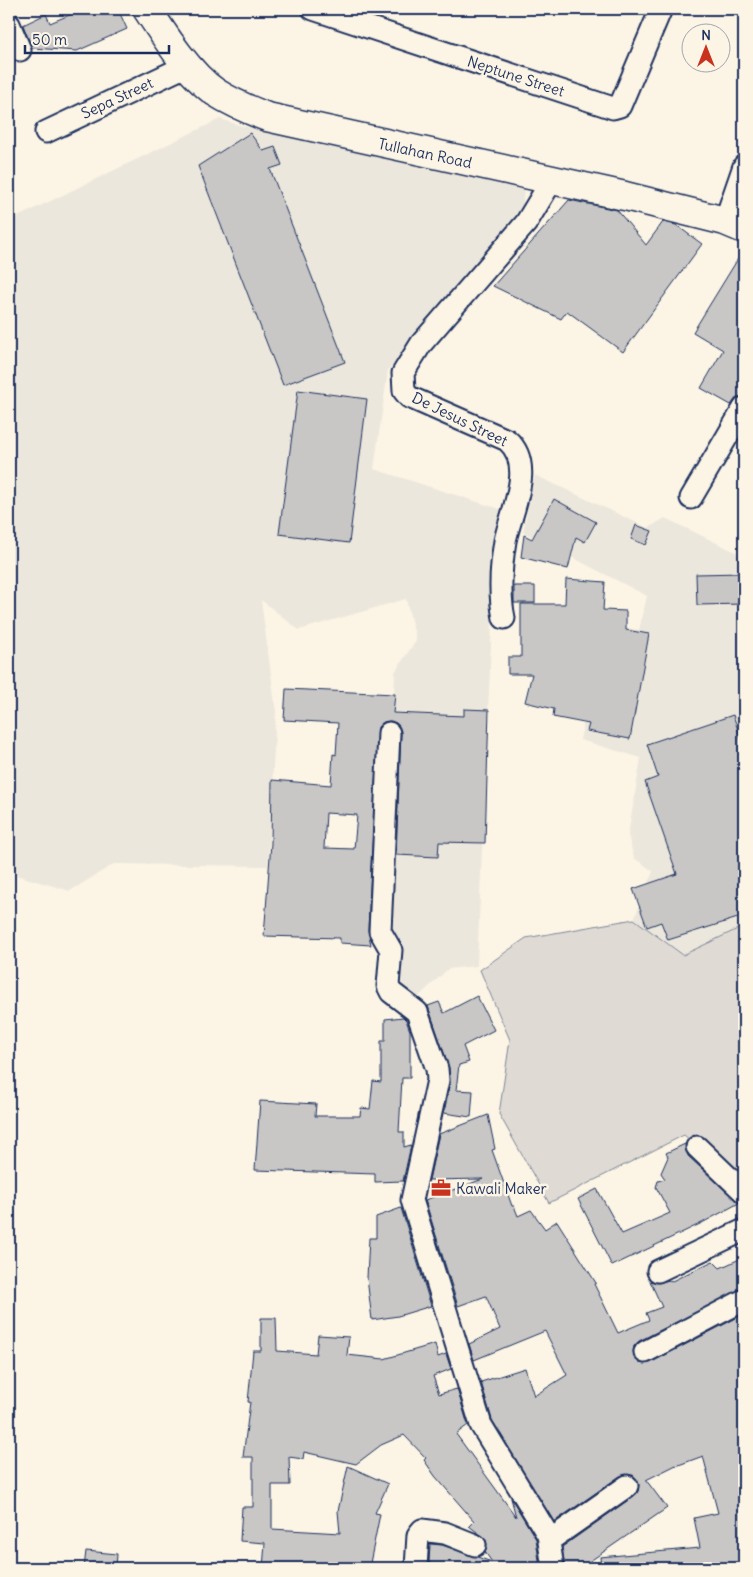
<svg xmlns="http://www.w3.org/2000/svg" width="753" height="1577" font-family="Delius,sans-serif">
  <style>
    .built { fill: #ece7dc }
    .green { fill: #dfdbd4; stroke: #7d8599 }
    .building { fill: #c8c7c6; stroke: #1b2f5e; fill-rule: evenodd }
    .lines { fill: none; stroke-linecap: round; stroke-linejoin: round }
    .street-casing { stroke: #1b2f5e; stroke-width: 25 }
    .secondary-casing { stroke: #1b2f5e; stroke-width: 31 }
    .street { stroke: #fcf5e5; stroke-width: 21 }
    .secondary { stroke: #fcf5e5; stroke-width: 28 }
    .labels { text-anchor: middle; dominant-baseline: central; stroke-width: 5; stroke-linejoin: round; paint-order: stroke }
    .street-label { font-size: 15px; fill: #1b2f5e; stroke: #fcf5e5 }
    .poi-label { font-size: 15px; fill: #1b2f5e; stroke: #fcf5e5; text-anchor: start }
  </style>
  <rect width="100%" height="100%" fill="#fcf5e5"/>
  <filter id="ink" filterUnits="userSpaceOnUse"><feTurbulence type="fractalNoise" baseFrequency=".02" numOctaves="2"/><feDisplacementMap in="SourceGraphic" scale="10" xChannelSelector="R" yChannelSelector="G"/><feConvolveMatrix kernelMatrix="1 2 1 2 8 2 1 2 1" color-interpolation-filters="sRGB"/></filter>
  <g filter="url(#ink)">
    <path class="built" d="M220,119L239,125L524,187L522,219L388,370L374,469L503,510L494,576L477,966L448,969L416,999L397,981L396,937L385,928L395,672L416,640L406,599L299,630L261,600L276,711L268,866L114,864L70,891L9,873V221Z
      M535,475L648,528L665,518L744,556V926L683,955L634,919L653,871L634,858L628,835L641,758L580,740L605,625L639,630L647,596L523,532Z"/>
    <path class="green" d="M634,919L683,955L744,926V1187L684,1135L549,1203L499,1114L510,1040L480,970L526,938Z"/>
    <path class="building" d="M84,9H118L127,29L77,51L32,48L23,25L46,14L50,23Z
      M250,133L263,151L275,147L282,165L270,169L345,362L283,385L198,166Z
      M569,200L617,210L646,245L663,222L676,225L702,244L623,352L567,311L561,319L493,286Z
      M744,249V396L737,397L731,405L701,388L723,350L693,332Z
      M298,390L367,399L349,543L279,534Z
      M554,499L596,522L585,542L576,537L568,569L521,557L524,535L532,539Z
      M636,525L652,531L646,545L631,539Z
      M743,573V604L697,605L696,574Z
      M566,579L605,582L603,610L626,611V630L649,634L630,739L587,731L589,724L553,717L554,709L525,702L532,674H508V657H521V604H565Z
      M514,586H535V603H514Z
      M286,689L395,694L393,713L464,716V709L489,710L485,843L439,842L438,857L396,855L401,733L396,723L390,721L384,722L378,727L368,930L371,945L340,943V938L264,936L271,843L272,780L331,785L333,754L336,755L338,723L284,720ZM326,813L357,815L354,849L324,848Z
      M733,715L744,748V916L668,940L661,922L647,927L633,889L677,874L645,782L658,777L647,744Z
      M477,996L494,1030L463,1046L469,1062L459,1065L456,1090L473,1091L471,1117L444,1113L450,1082L449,1068L428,1006L439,1002L444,1013Z
      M403,1017L406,1020L410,1031V1078H402L399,1132H404V1147L411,1145L403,1181L375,1182V1174L255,1170L260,1101L316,1104L315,1116H360L361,1108L370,1109L373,1081L381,1082V1041H385V1019Z
      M488,1115L495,1149L492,1150L512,1206H514L518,1216L531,1210L545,1229L557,1221L596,1283L594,1284L618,1333L649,1320L646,1313L662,1307L650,1281L658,1283L669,1280L670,1282L713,1261L720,1268L744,1257V1288L639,1341L634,1346L633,1352L639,1363H650L744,1314V1568H601L600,1557L700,1548L694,1518L718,1513L703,1456L676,1466V1465L646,1480L667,1508L580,1568H565L562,1547L634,1496L638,1491L639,1484L633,1475L620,1476L554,1522L492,1420L481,1382L525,1368L534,1396L567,1375L545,1331L474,1360L469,1344L500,1329L486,1296L458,1306L425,1200L483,1179L429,1180L439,1134Z
      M685,1144L688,1156L739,1203L702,1223L612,1266L578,1199L597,1189L622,1234L670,1213L656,1187L658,1181L665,1179L661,1173L668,1157L666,1153Z
      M401,1208L431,1306L398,1316L372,1320L367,1278L369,1238H376V1217Z
      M261,1318H276L277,1351L316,1354L318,1335L349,1337L347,1355L384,1359L435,1344L438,1357L446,1354L451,1369L433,1376L439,1394L457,1389L468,1425L456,1434L516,1517L511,1498L536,1539L540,1568H431V1563H429L430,1544L442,1545L492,1562L485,1552L487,1544L485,1538L469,1526L474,1521L435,1476L424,1460L426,1458L404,1435L381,1445L356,1464L304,1452L303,1459L289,1457L290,1485H272V1529L340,1533L338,1511L348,1466L388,1484L375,1513L380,1514L369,1568L285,1566V1568H263L265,1543L240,1541L242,1507H253V1457H243L250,1402H248L253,1351H261Z
      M86,1551L117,1554L116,1568H84Z"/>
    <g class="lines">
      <defs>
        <path id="street" d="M313,9L613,108L620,106L661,9
          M9,24L20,50
          M46,132L188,65
          M725,221L744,166
          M691,498L744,408
          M504,618C499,594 501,565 505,541C511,511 536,465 507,440L409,397L404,391L403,373L421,344L526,223L552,180
          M389,733L380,931L391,950L388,986L391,992L417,1012L437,1069L438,1080L412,1200L481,1425L548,1535L553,1568
          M697,1147L744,1192
          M658,1271L744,1230
          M645,1352L744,1300
          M550,1540L627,1486
          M416,1568L418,1535L422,1530L445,1533L475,1545"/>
        <path id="secondary" d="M147,9C164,35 189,74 215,92C232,103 249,110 267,117L625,196L725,221L744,229"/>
      </defs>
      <use href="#street" class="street-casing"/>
      <use href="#secondary" class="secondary-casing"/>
      <use href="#street" class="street"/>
      <use href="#secondary" class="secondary"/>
    </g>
  </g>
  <defs>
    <symbol id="office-bare" viewBox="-9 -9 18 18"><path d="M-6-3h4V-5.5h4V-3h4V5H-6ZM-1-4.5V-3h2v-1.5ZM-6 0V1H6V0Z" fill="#c8321e" stroke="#fcf5e5" stroke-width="2.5" paint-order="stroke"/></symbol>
  </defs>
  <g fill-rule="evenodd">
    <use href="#office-bare" x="427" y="1174" width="28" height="28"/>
  </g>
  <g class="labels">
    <g class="street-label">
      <text transform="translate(516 76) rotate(18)">Neptune Street</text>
      <text transform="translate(117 98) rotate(-25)">Sepa Street</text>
      <text transform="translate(425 153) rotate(12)">Tullahan Road</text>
      <text transform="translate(460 419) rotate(26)">De Jesus Street</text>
    </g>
    <g class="poi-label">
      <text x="456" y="1188">Kawali Maker</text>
    </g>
  </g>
  <rect width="753" height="1577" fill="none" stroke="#fcf5e5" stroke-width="30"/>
  <rect x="15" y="15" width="723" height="1547" fill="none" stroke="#1b2f5e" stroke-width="2" filter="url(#ink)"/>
  <g transform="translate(706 48)"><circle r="24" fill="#fcf5e5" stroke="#a2a6af"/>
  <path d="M0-4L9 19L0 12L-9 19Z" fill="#c8321e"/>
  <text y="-8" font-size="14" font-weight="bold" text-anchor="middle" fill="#1b2f5e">N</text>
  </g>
  <path d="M25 45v8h144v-8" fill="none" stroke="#1b2f5e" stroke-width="2.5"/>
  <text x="32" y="45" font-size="15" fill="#1b2f5e" stroke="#fcf5e5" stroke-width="4" paint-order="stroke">50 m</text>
</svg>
